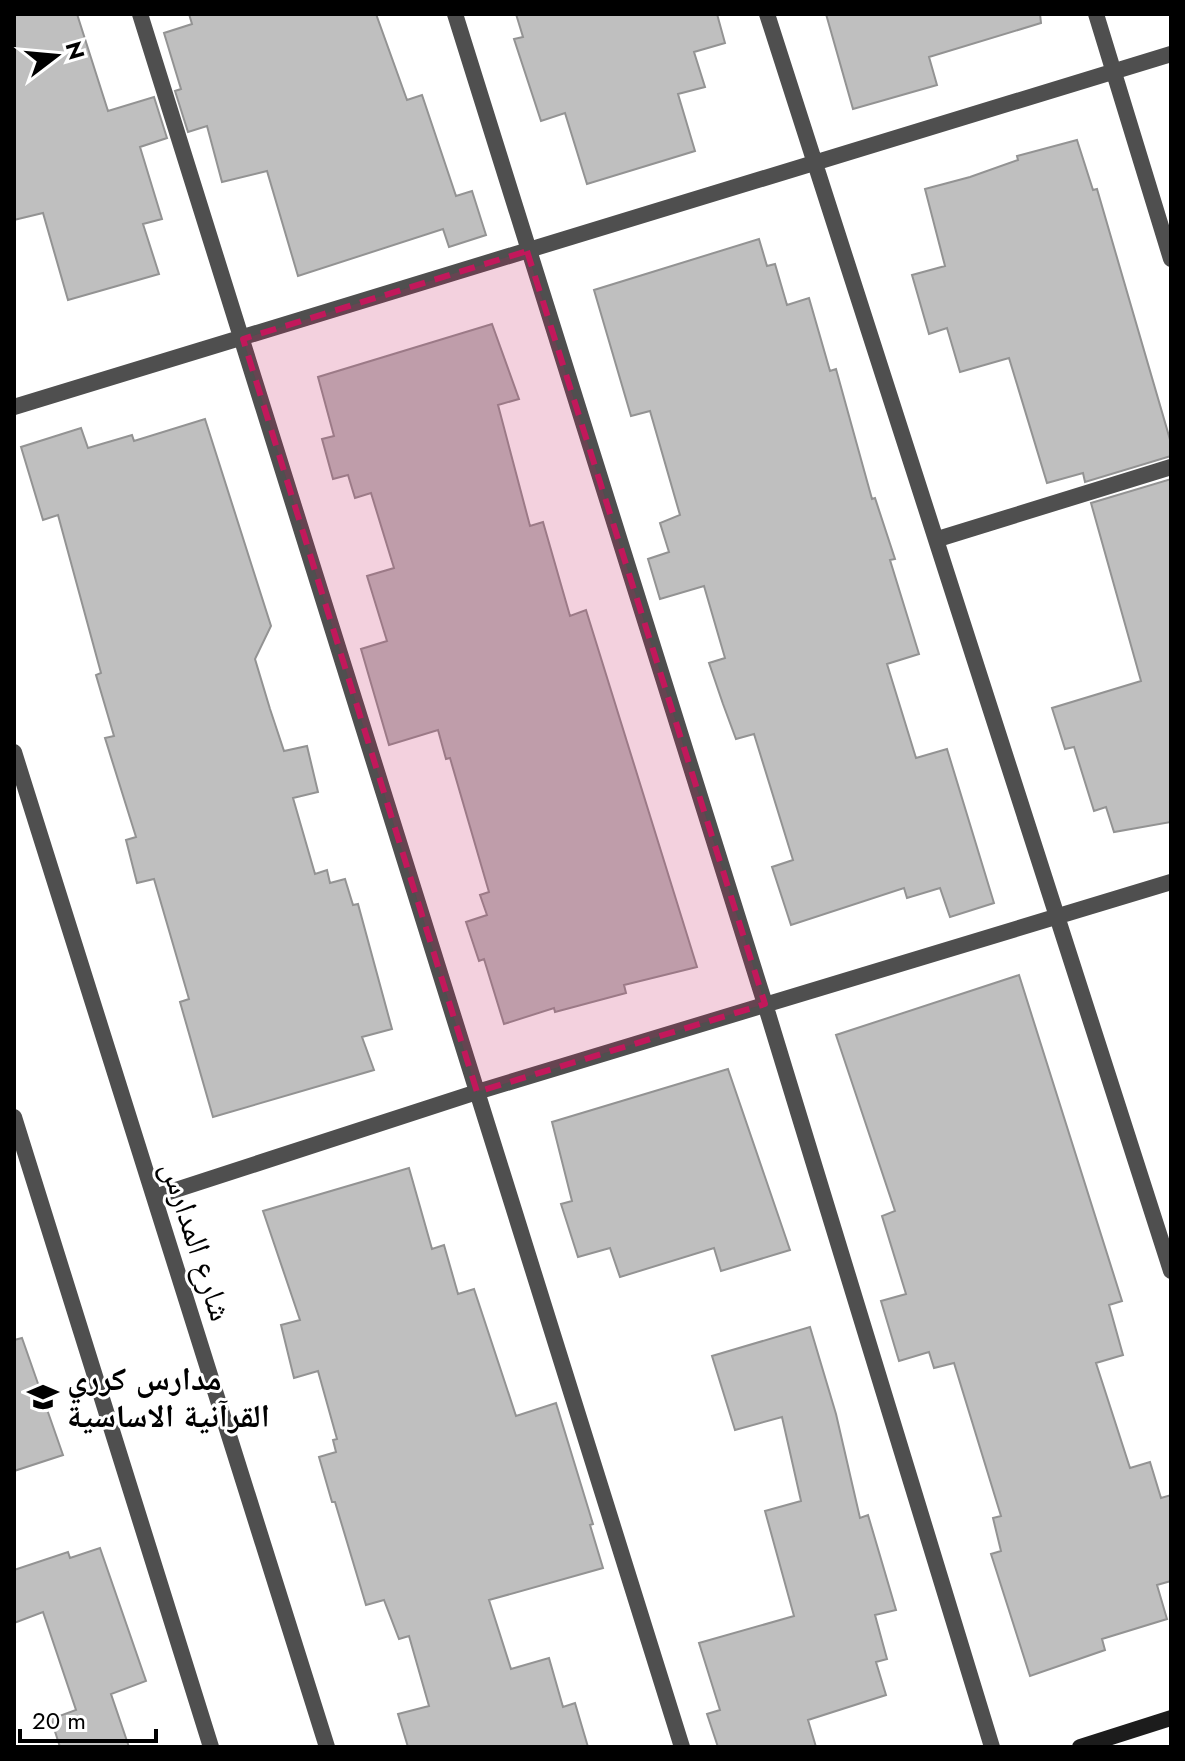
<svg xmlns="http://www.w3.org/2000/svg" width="1185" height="1761" font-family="Jost,'Noto Naskh Arabic',sans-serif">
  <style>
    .building { fill: #bfbfbf; stroke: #939393; stroke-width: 2 }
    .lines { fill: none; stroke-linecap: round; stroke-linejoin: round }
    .street { stroke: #4f4f4f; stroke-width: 16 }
    .secondary { stroke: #1c1c1c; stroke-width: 16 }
    .marked { fill: #c2185b; fill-opacity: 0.2; stroke: #c2185b; stroke-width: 6; stroke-dasharray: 16 10; stroke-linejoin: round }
    .labels { text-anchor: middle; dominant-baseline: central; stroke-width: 6; stroke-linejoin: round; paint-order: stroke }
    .street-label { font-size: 32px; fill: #000; stroke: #fff }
    .poi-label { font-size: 32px; font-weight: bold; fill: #000; stroke: #fff; text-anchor: start }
  </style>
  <rect width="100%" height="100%" fill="#fff"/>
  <path class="building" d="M14,14H77L108,111L154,97L167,138L140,147L162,219L143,224L159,274L68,300L43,213L14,220Z
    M189,14H376L407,100L422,95L456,196L472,191L486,235L449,247L443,229L298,276L267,171L222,182L207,126L188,132L175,91L181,89L164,33L192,24Z
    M516,14H717L725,43L694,52L705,87L678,94L695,151L587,184L565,113L541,121L514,39L523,37Z
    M826,14H1040L1041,23L929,57L937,85L853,109Z
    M1077,140L1093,190L1097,189L1171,443V456L1085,482L1083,473L1047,483L1009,358L960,372L947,328L929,334L912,275L945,266L925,189L970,177L1018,160L1017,156Z
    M759,239L767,266L775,264L787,305L809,298L830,371L836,369L872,499L875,498L895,559L890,560L919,654L887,664L916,758L947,749L994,903L950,917L940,888L907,898L904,888L791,925L772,867L793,860L754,734L736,739L723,704L709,663L725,658L704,586L660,599L648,559L669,552L660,523L680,515L650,411L631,416L594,290Z
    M492,324L519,399L498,405L530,526L543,522L570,616L586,610L697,967L624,985L626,993L555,1012L554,1008L504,1024L484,959L479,961L466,922L487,915L480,895L489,892L450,758L446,759L438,730L389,745L361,649L387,641L367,576L394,568L371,493L355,498L348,475L333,479L322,439L334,436L318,377Z
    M205,419L271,626L255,659L270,709L284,751L307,746L318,792L293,798L315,874L327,870L330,883L345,879L353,905L358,904L392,1029L362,1037L374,1070L213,1117L180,1002L189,999L154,879L137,883L126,840L136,837L105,738L114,736L96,675L101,673L58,515L43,520L21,447L81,428L88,448L132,435L134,441Z
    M1171,479V822L1114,832L1106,807L1094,811L1074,747L1065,749L1052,708L1141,681L1091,503Z
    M1019,975L1122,1301L1109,1305L1123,1355L1096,1363L1130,1468L1150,1462L1161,1498L1171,1495V1581L1157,1585L1167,1619L1102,1639L1105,1650L1030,1676L991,1554L1001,1551L993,1518L1001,1516L954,1363L934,1368L929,1352L899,1361L881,1301L906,1294L882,1216L895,1211L836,1035Z
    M728,1069L790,1250L721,1271L714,1248L620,1277L610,1248L578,1257L561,1204L572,1201L552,1122Z
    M409,1168L432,1249L444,1245L458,1294L474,1289L516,1416L556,1403L593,1524L590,1525L603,1568L489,1600L511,1669L549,1658L563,1707L575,1703L588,1747H408L398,1714L429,1706L409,1636L399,1639L384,1600L366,1605L335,1502H332L319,1457L336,1452L333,1440L337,1439L318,1371L294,1378L281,1325L300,1320L263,1211Z
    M810,1327L836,1414L860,1518L868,1515L896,1610L875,1615L887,1659L876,1662L886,1695L808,1720L816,1747H718L707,1714L720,1710L699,1643L794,1616L765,1511L801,1501L782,1417L735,1430L712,1356Z
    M22,1338L63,1455L14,1471V1340Z
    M100,1548L146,1681L111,1694L129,1747H60L51,1719L76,1710L43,1612L14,1623V1570L68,1552L70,1558Z"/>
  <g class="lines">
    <path class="street" d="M140,14L682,1747
      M455,14L765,1004L992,1747
      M767,14L1171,1271
      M1096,14L1171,259
      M14,407L1171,54
      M938,539L1171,467
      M14,752L327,1747
      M14,1117L211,1747
      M154,1197L477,1092L1171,882"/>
    <path class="secondary" d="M1080,1747L1171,1718"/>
  </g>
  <path class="marked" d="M527,251L765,1004L477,1092L243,339Z"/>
  <defs>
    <symbol id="school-bare" viewBox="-9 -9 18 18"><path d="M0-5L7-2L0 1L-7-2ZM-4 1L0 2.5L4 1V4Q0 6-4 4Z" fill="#000" stroke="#fff" stroke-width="2.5" paint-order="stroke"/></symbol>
  </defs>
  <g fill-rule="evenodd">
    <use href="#school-bare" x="21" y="1375" width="44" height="44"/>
  </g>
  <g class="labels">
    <g class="street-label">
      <text transform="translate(197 1241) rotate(72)">شارع المدارس</text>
    </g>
    <g class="poi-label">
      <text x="67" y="1379">مدارس كرري<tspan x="67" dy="37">القرآنية الاساسية</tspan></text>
    </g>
  </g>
  <rect width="1185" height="1761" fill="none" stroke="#000000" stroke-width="32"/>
  <g transform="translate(56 56) rotate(74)" stroke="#ffffff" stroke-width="6" paint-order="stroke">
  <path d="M0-6L14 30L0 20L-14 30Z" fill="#000000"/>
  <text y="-12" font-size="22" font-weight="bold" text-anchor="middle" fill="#000000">N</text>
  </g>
  <path d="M20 1729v12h136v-12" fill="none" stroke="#000000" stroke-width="4"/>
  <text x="32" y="1729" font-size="24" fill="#000000" stroke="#ffffff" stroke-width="6" paint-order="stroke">20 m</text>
</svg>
